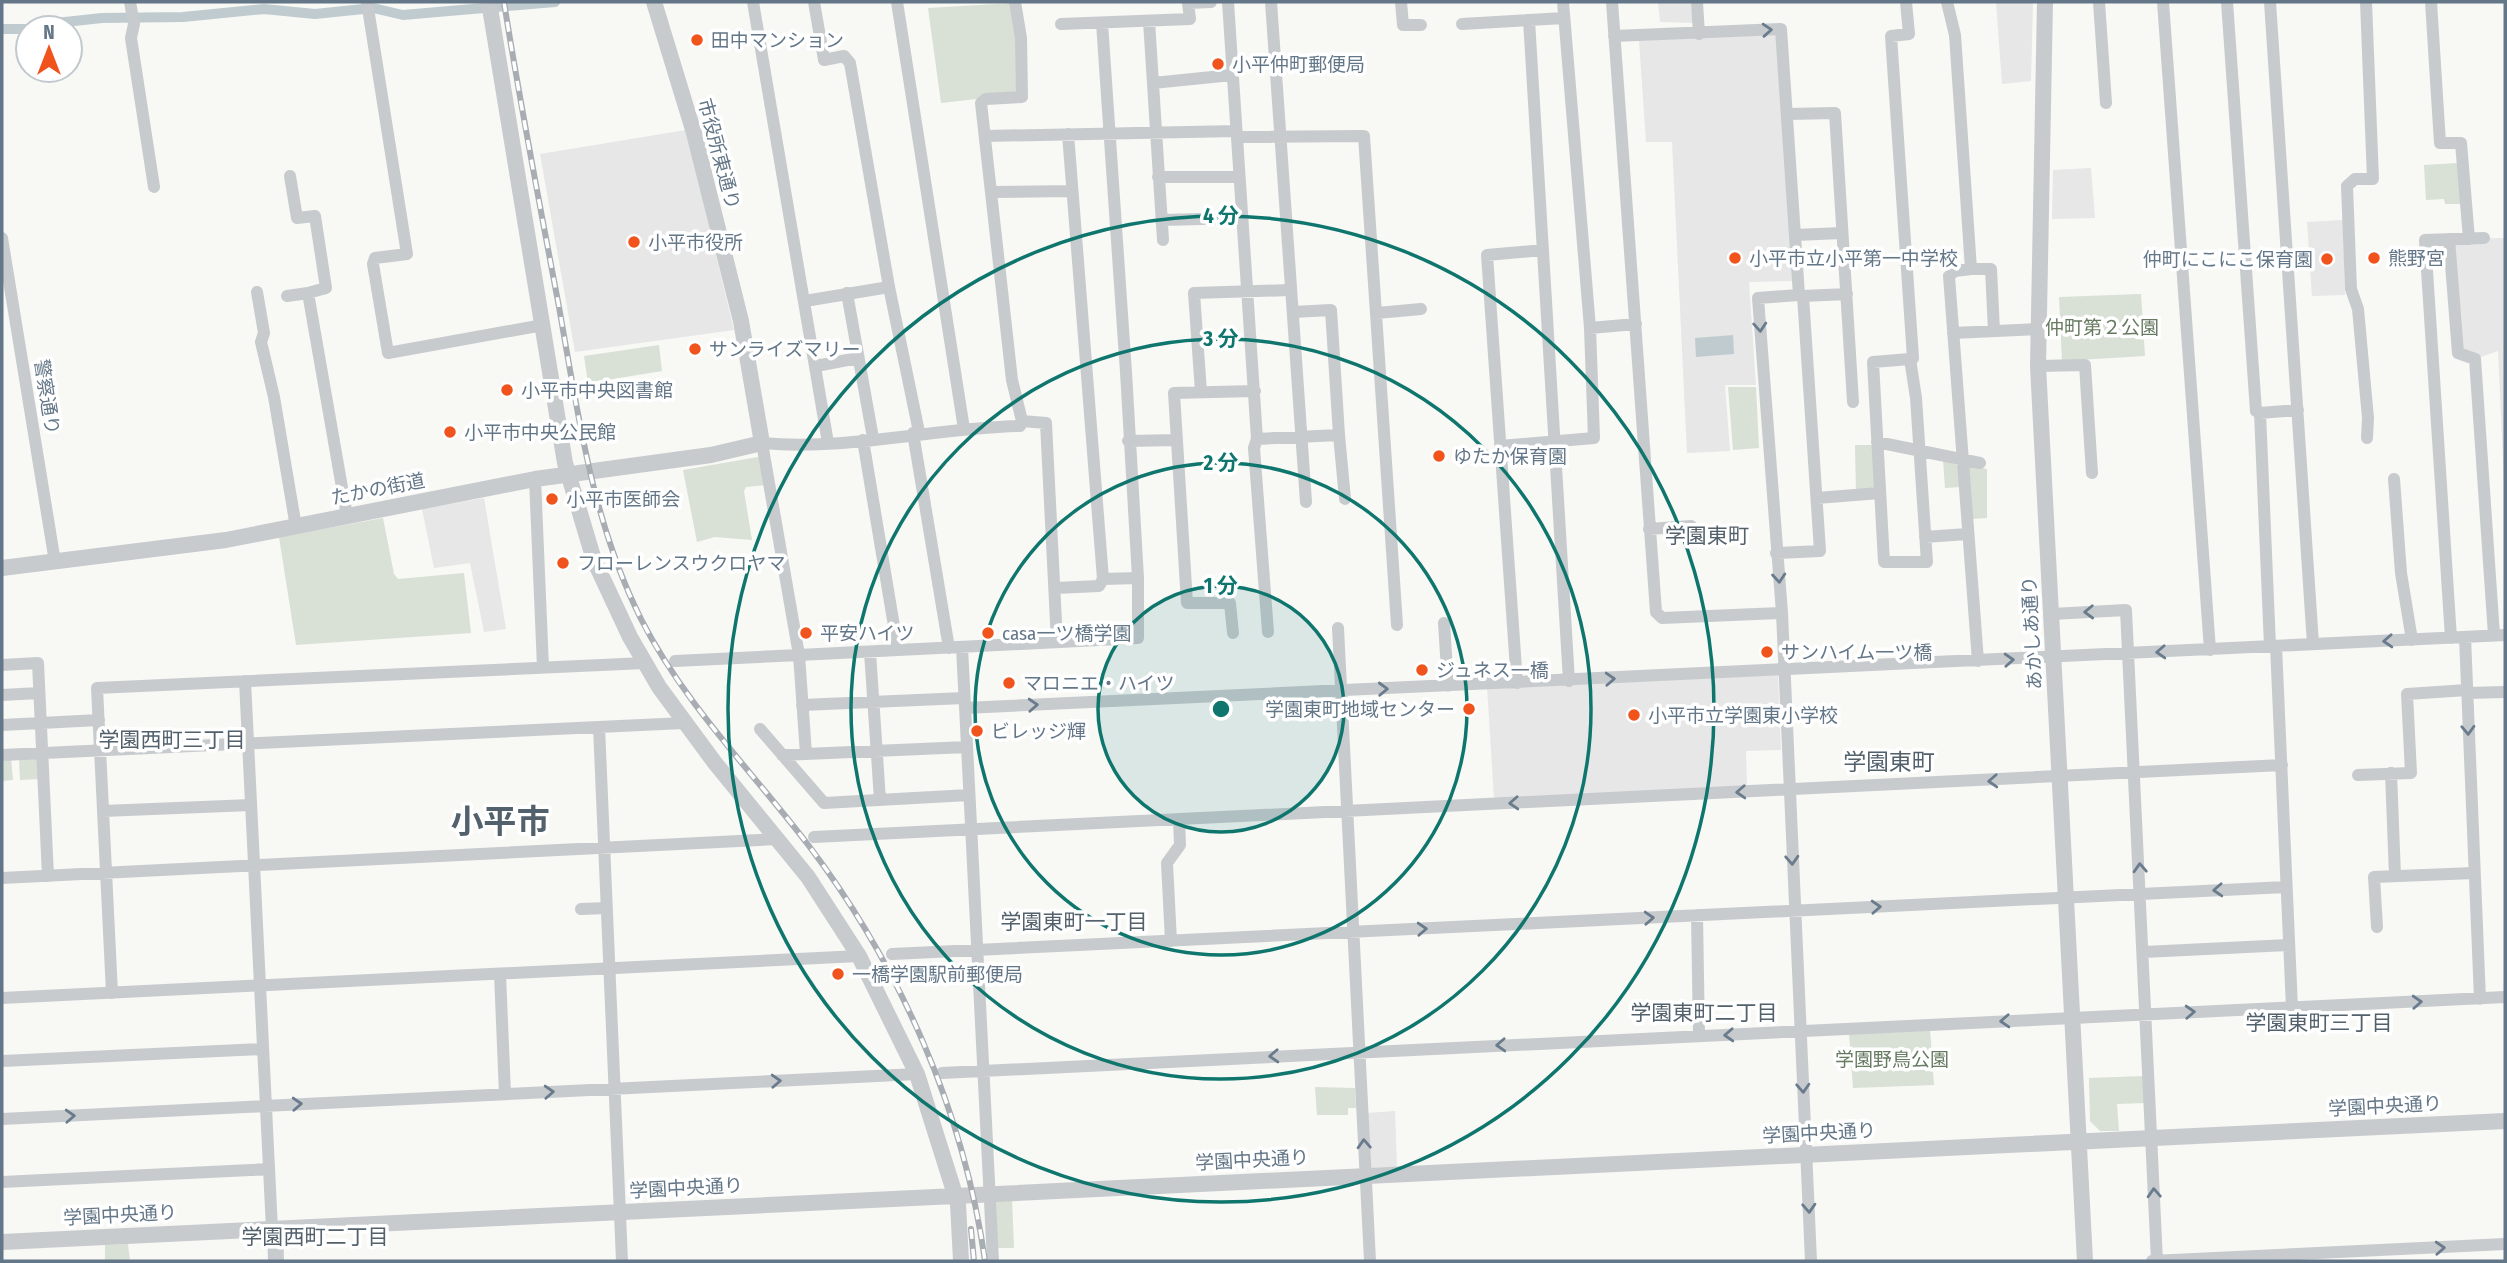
<svg xmlns="http://www.w3.org/2000/svg" width="2507" height="1263" font-family="'Fira Sans Condensed','Noto Sans JP',sans-serif">
  <style>
    .built { fill: #e6e7e6 }
    .green { fill: #d9e0d5 }
    .water { fill: #c0cbd0 }
    .lines { fill: none; stroke-linecap: round; stroke-linejoin: round }
    .canal { stroke: #c0cbd0; stroke-width: 10 }
    .minor { stroke: #c7cbce; stroke-width: 12 }
    .tertiary { stroke: #c7cbce; stroke-width: 16 }
    .rail-casing { stroke: #a7adb3; stroke-width: 6 }
    .rail { stroke: #fff; stroke-width: 3.5; stroke-dasharray: 10; stroke-linecap: butt }
    .oneway { stroke: #697b8c }
    .ring { fill: none; stroke: #0f766e; stroke-width: 3.5 }
    .poi-dot { fill: #f0531c; stroke: #fff; stroke-width: 2.5 }
    .labels { text-anchor: middle; dominant-baseline: central; stroke-width: 7; stroke-linejoin: round; paint-order: stroke }
    .poi-label { font-size: 19px; fill: #647788; stroke: #fff; text-anchor: start }
    .street-label { font-size: 19px; fill: #647788; stroke: #fff }
    .park-label { font-size: 19px; fill: #657a60; stroke: #fff }
    .neighbourhood-label { font-size: 21px; fill: #53616c; stroke: #fff }
    .quarter-label { font-size: 23px; fill: #53616c; stroke: #fff }
    .town-label { font-size: 33px; font-weight: bold; fill: #53616c; stroke: #fff }
    .centre { fill: #0f766e; stroke: #fff; stroke-width: 3.5 }
    .ring-label { font-size: 21px; text-anchor: middle; font-weight: bold; fill: #0f766e; stroke: #fff; stroke-width: 7; stroke-linejoin: round; paint-order: stroke }
  </style>
  <rect width="100%" height="100%" fill="#f8f8f5"/>
  <path class="built" d="M1658,2H1694L1695,23L1660,22Z
    M1996,2H2033L2031,81L2002,84Z
    M1776,33L1793,281L1749,282L1756,385H1725L1730,451L1687,453L1672,142H1646L1639,40Z
    M686,130L734,330L575,352L540,154Z
    M2091,168L2095,218L2052,219L2053,170Z
    M2343,220L2345,295L2312,296L2307,222Z
    M2505,238V504L2498,351L2475,359L2458,353L2449,239Z
    M484,498L506,629L484,632L470,563L434,568L422,509Z
    M1778,674L1781,750L1746,751L1747,788L1494,799L1487,687Z
    M1395,1111L1397,1167L1370,1168L1367,1113Z"/>
  <path class="green" d="M1013,3L1021,94L941,103L928,8Z
    M2458,163L2461,204H2445L2444,199L2426,200L2424,165Z
    M2141,294L2145,356L2062,361L2059,297Z
    M659,345L662,371L588,383L584,356Z
    M1756,387L1759,448L1733,450L1728,387Z
    M1855,445H1873L1876,485L1872,490L1856,491Z
    M758,457L763,459L767,485L746,487L744,491L752,540L715,537L697,542L683,470Z
    M1943,460L1960,466L1961,487L1945,488Z
    M1971,466L1987,469V518L1972,519L1967,469Z
    M383,518L394,574L398,579L464,573L471,633L296,645L279,537Z
    M11,758L13,780L2,781V759Z
    M39,758L40,779L20,780L19,759Z
    M1930,1029L1934,1085L1853,1088L1849,1033Z
    M2145,1076L2146,1103L2117,1104L2119,1131H2100L2090,1121L2089,1078Z
    M1315,1087L1355,1088L1356,1108H1348V1115H1317Z
    M1012,1198L1014,1248H992L989,1199Z
    M128,1244L130,1261H105V1245Z"/>
  <path class="water" d="M1733,335L1734,354L1696,357L1695,338Z"/>
  <g class="lines">
    <path class="canal" d="M43,28L56,23L102,18L183,17L264,9L315,14L373,8L403,15L555,2
      M2,29H28"/>
    <path class="minor" d="M130,2L134,24L131,38L154,187
      M367,2L407,254L375,258L373,264L388,353L543,325
      M753,2L828,443
      M814,2L824,60L844,56L850,63L889,287L919,432
      M897,2L964,429
      M1015,2L1021,38L1022,97L986,99L981,103L1012,380L1022,421
      M1228,2L1257,439L1254,448L1268,632
      M1271,2L1306,502
      M1401,2L1403,25H1421
      M1612,2L1656,612L1662,618L1782,613
      M1697,2L1699,34
      M1906,2L1909,34L1891,36L1913,358L1910,359L1916,398L1927,562H1884L1873,362L1910,359
      M1947,2L1955,35L1971,269L1955,271L1949,276L1978,661
      M2099,2L2106,103
      M2163,2L2210,650
      M2227,2L2256,411L2260,413L2270,646
      M2270,2L2313,644
      M2366,2L2373,179H2355L2347,186L2351,289L2358,309L2368,418L2367,438
      M2431,2L2440,143H2461L2469,239
      M1529,20L1569,681
      M1149,21L1163,240
      M1061,24L1190,19L1188,3L1211,2
      M1462,24L1564,18
      M1614,36L1781,29L1799,295L1758,298L1782,613L1811,1261
      M1153,83L1232,75
      M1788,114L1835,113L1853,402
      M1068,134L1103,579
      M985,136L1236,131
      M1237,137L1364,136L1397,625
      M290,176L297,218L315,216L326,288L308,293L347,516
      M1158,177H1239
      M992,192L1072,191
      M1161,220L1242,218
      M1795,235L1842,233
      M2,238L55,562
      M2449,239L2458,353L2475,359L2494,635
      M1971,269H1991L1994,331
      M257,292L264,333L261,342L274,397L296,527
      M847,293L873,438
      M287,296L308,293
      M1803,296L1847,294
      M805,301L889,287
      M1293,312L1331,310L1339,435
      M1377,313L1421,309
      M1590,328L1636,324
      M1953,333L2037,329
      M816,366L858,358
      M2038,366L2085,365L2092,473
      M1201,392L1194,293L1291,290
      M2260,413L2298,410
      M913,433L949,648
      M1257,439L1339,435L1345,499
      M863,440L898,650
      M1128,441L1176,440
      M1877,442L1980,463
      M1500,446L1594,438L1590,328L1563,2
      M535,479L543,667
      M2394,479L2401,573L2412,640
      M1817,498L1880,493
      M1649,529L1691,526
      M1925,537L1967,534
      M1776,553L1820,551L1803,296L1799,295
      M1056,588L1099,586L1103,579L1138,578
      M2052,614L2126,610L2157,1261
      M1444,623L1448,686
      M1338,628L1370,1261
      M1233,633L1230,603H1187L1174,393L1255,391
      M2465,637L2480,999
      M2451,638L2425,240L2484,238
      M1057,642L1046,423L1022,421L1020,426C934,428 847,451 762,443L799,655L1138,638V578L1126,372L1102,23
      M2276,646L2292,1008
      M962,647L993,1261
      M870,652L880,800
      M675,661L799,655L806,754
      M2,665L38,663L48,876
      M245,681L272,1229
      M1517,683L1487,255L1543,250
      M2467,693L2505,692
      M2,695L39,693
      M802,705L964,698
      M965,708L2505,635
      M2,725L99,720
      M599,727L622,1261
      M760,729L824,803L969,795
      M2,755L684,723
      M782,755L967,747
      M2391,773L2395,876
      M2358,775L2411,773L2407,694L2467,690
      M103,811L251,805
      M814,837L2282,765
      M2,878L777,839
      M581,909L607,908
      M1697,915L1699,1036
      M2377,927L2374,877L2474,873
      M1171,941L1167,863L1180,845L1179,820
      M2144,952L2289,945
      M892,954L2286,887
      M500,974L505,1094
      M112,993L97,688L645,663
      M2,998L859,956
      M2,1061L263,1049
      M942,1073L2505,997
      M2,1119L917,1074
      M2,1182L269,1169
      M2152,1261L2505,1244"/>
    <path class="tertiary" d="M489,2L565,463L594,560L630,637L659,687L715,763L808,877L859,956L917,1074L958,1204L961,1261
      M2045,2L2038,366L2085,1261
      M2,568L226,540L535,479L711,455L762,443L741,321L694,133L654,2
      M275,1229L276,1261
      M2,1242L2505,1121"/>
    <defs>
      <path id="rail" d="M504,2C520,104 540,206 559,307C578,414 592,521 641,619C685,705 752,771 809,846C900,966 964,1112 985,1261
        M971,1229L974,1261"/>
    </defs>
    <use href="#rail" class="rail-casing"/>
    <use href="#rail" class="rail"/>
  </g>
  <defs><path id="oneway-chevron" d="M-2-3.5L2.5 0L-2 3.5" fill="none" stroke-width="1.6" stroke-linecap="round" stroke-linejoin="round" transform="scale(1.75)"/></defs>
  <g class="oneway">
    <use href="#oneway-chevron" transform="translate(1767 30) rotate(-4)"/>
    <use href="#oneway-chevron" transform="translate(1760 327) rotate(86)"/>
    <use href="#oneway-chevron" transform="translate(1779 578) rotate(85)"/>
    <use href="#oneway-chevron" transform="translate(2089 612) rotate(178)"/>
    <use href="#oneway-chevron" transform="translate(2388 641) rotate(177)"/>
    <use href="#oneway-chevron" transform="translate(2161 652) rotate(177)"/>
    <use href="#oneway-chevron" transform="translate(2009 660) rotate(-3)"/>
    <use href="#oneway-chevron" transform="translate(1610 679) rotate(-3)"/>
    <use href="#oneway-chevron" transform="translate(1383 689) rotate(-2)"/>
    <use href="#oneway-chevron" transform="translate(1033 705) rotate(-3)"/>
    <use href="#oneway-chevron" transform="translate(2468 730) rotate(88)"/>
    <use href="#oneway-chevron" transform="translate(1993 781) rotate(177)"/>
    <use href="#oneway-chevron" transform="translate(1741 792) rotate(177)"/>
    <use href="#oneway-chevron" transform="translate(1514 803) rotate(177)"/>
    <use href="#oneway-chevron" transform="translate(1792 860) rotate(87)"/>
    <use href="#oneway-chevron" transform="translate(2140 868) rotate(-93)"/>
    <use href="#oneway-chevron" transform="translate(2218 890) rotate(177)"/>
    <use href="#oneway-chevron" transform="translate(1876 907) rotate(-3)"/>
    <use href="#oneway-chevron" transform="translate(1649 918) rotate(-3)"/>
    <use href="#oneway-chevron" transform="translate(1422 929) rotate(-3)"/>
    <use href="#oneway-chevron" transform="translate(2417 1002) rotate(-3)"/>
    <use href="#oneway-chevron" transform="translate(2190 1012) rotate(-3)"/>
    <use href="#oneway-chevron" transform="translate(2005 1021) rotate(177)"/>
    <use href="#oneway-chevron" transform="translate(1729 1035) rotate(177)"/>
    <use href="#oneway-chevron" transform="translate(1501 1045) rotate(177)"/>
    <use href="#oneway-chevron" transform="translate(1274 1056) rotate(177)"/>
    <use href="#oneway-chevron" transform="translate(776 1081) rotate(-3)"/>
    <use href="#oneway-chevron" transform="translate(1803 1088) rotate(87)"/>
    <use href="#oneway-chevron" transform="translate(549 1092) rotate(-3)"/>
    <use href="#oneway-chevron" transform="translate(297 1104) rotate(-3)"/>
    <use href="#oneway-chevron" transform="translate(70 1116) rotate(-3)"/>
    <use href="#oneway-chevron" transform="translate(1364 1144) rotate(-93)"/>
    <use href="#oneway-chevron" transform="translate(2154 1193) rotate(-93)"/>
    <use href="#oneway-chevron" transform="translate(1809 1208) rotate(87)"/>
    <use href="#oneway-chevron" transform="translate(2440 1248) rotate(-3)"/>
  </g>
  <circle cx="1221" cy="709" r="123" fill="#0f766e" fill-opacity=".12"/>
  <g class="ring">
    <circle cx="1221" cy="709" r="123"/>
    <circle cx="1221" cy="709" r="246"/>
    <circle cx="1221" cy="709" r="370"/>
    <circle cx="1221" cy="709" r="493"/>
  </g>
  <g class="poi-dot">
    <circle cx="697" cy="40" r="7"/>
    <circle cx="1218" cy="64" r="7"/>
    <circle cx="634" cy="242" r="7"/>
    <circle cx="1735" cy="258" r="7"/>
    <circle cx="2374" cy="258" r="7"/>
    <circle cx="2327" cy="259" r="7"/>
    <circle cx="695" cy="349" r="7"/>
    <circle cx="507" cy="390" r="7"/>
    <circle cx="450" cy="432" r="7"/>
    <circle cx="1439" cy="456" r="7"/>
    <circle cx="552" cy="499" r="7"/>
    <circle cx="563" cy="563" r="7"/>
    <circle cx="806" cy="633" r="7"/>
    <circle cx="988" cy="633" r="7"/>
    <circle cx="1767" cy="652" r="7"/>
    <circle cx="1422" cy="670" r="7"/>
    <circle cx="1009" cy="683" r="7"/>
    <circle cx="1469" cy="709" r="7"/>
    <circle cx="1634" cy="715" r="7"/>
    <circle cx="977" cy="731" r="7"/>
    <circle cx="838" cy="974" r="7"/>
  </g>
  <g class="labels">
    <g class="poi-label">
      <text x="711" y="40">田中マンション</text>
      <text x="1232" y="64">小平仲町郵便局</text>
      <text x="648" y="242">小平市役所</text>
      <text x="1749" y="258">小平市立小平第一中学校</text>
      <text x="2388" y="258">熊野宮</text>
      <text x="2313" y="259" text-anchor="end">仲町にこにこ保育園</text>
      <text x="709" y="349">サンライズマリー</text>
      <text x="521" y="390">小平市中央図書館</text>
      <text x="464" y="432">小平市中央公民館</text>
      <text x="1453" y="456">ゆたか保育園</text>
      <text x="566" y="499">小平市医師会</text>
      <text x="577" y="563">フローレンスウクロヤマ</text>
      <text x="820" y="633">平安ハイツ</text>
      <text x="1002" y="633">casa一ツ橋学園</text>
      <text x="1781" y="652">サンハイム一ツ橋</text>
      <text x="1436" y="670">ジュネス一橋</text>
      <text x="1023" y="683">マロニエ・ハイツ</text>
      <text x="1455" y="709" text-anchor="end">学園東町地域センター</text>
      <text x="1648" y="715">小平市立学園東小学校</text>
      <text x="991" y="731">ビレッジ輝</text>
      <text x="852" y="974">一橋学園駅前郵便局</text>
    </g>
    <g class="street-label">
      <text transform="translate(719 154) rotate(75)">市役所東通り</text>
      <text transform="translate(47 397) rotate(81)">警察通り</text>
      <text transform="translate(378 489) rotate(-11)">たかの街道</text>
      <text transform="translate(2032 633) rotate(-93)">あかしあ通り</text>
      <text transform="translate(2385 1106) rotate(-3)">学園中央通り</text>
      <text transform="translate(1819 1133) rotate(-3)">学園中央通り</text>
      <text transform="translate(1252 1160) rotate(-3)">学園中央通り</text>
      <text transform="translate(686 1188) rotate(-3)">学園中央通り</text>
      <text transform="translate(120 1215) rotate(-3)">学園中央通り</text>
    </g>
    <g class="park-label">
      <text x="2102" y="327">仲町第２公園</text>
      <text x="1892" y="1059">学園野鳥公園</text>
    </g>
    <g class="neighbourhood-label">
      <text x="1707" y="536">学園東町</text>
      <text x="172" y="740">学園西町三丁目</text>
      <text x="1074" y="922">学園東町一丁目</text>
      <text x="1704" y="1013">学園東町二丁目</text>
      <text x="2319" y="1023">学園東町三丁目</text>
      <text x="315" y="1237">学園西町二丁目</text>
    </g>
    <g class="quarter-label">
      <text x="1889" y="762">学園東町</text>
    </g>
    <g class="town-label">
      <text x="500" y="822">小平市</text>
    </g>
  </g>
  <circle cx="1221" cy="709" r="10" class="centre"/>
  <g class="ring-label">
    <text x="1221" y="223">4 分</text>
    <text x="1221" y="346">3 分</text>
    <text x="1221" y="470">2 分</text>
    <text x="1221" y="593">1 分</text>
  </g>
  <rect width="2507" height="1263" fill="none" stroke="#647788" stroke-width="7"/>
  <g transform="translate(49 49)"><circle r="33" fill="#ffffff" stroke="#c1c9cf" stroke-width="2"/>
  <path d="M0-5L12 26L0 18L-12 26Z" fill="#f0531c"/>
  <text y="-10" font-size="19" font-weight="bold" text-anchor="middle" fill="#647788">N</text>
  </g>
</svg>
